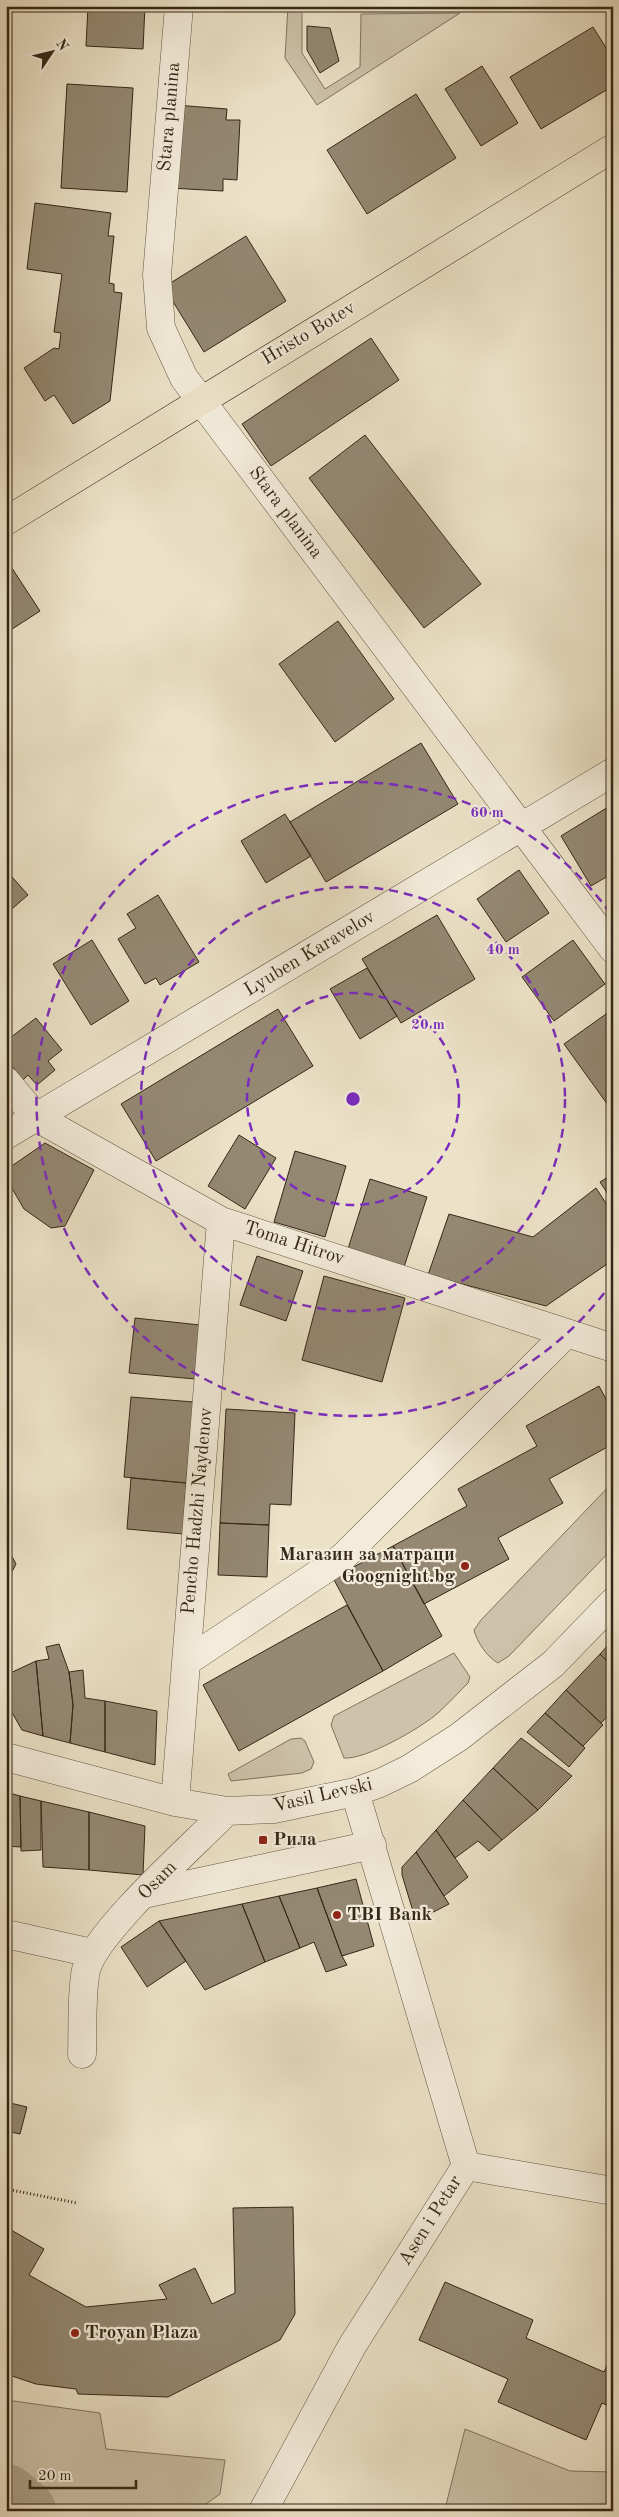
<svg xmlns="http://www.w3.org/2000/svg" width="619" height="2517" font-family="'Old Standard TT',serif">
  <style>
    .green { fill: #cdc2aa; stroke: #807460 }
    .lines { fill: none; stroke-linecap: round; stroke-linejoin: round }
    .river { stroke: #ada28c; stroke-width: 64 }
    .building { fill: #948873; stroke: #342717 }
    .minor-casing { stroke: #625643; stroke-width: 29 }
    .major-casing { stroke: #342717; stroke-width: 29 }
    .path { stroke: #342717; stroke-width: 3; stroke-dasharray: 1 2.5; stroke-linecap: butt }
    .minor { stroke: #f3ecdb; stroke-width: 28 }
    .major { stroke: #ece2c8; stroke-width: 28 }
    .ring { fill: none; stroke: #7b2cbf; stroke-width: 2.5; stroke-dasharray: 9 6 }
    .poi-dot { fill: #8f2418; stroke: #f3ecdb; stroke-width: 2 }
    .labels { text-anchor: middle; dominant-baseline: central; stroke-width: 4.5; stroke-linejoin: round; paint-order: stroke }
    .street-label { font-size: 19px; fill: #342717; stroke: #f3ecdb }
    .poi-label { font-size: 19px; font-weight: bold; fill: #342717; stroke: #f3ecdb; text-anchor: start }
    .centre { fill: #7b2cbf; stroke: #f3ecdb; stroke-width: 2.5 }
    .ring-label { font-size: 15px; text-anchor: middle; font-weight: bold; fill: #7b2cbf; stroke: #f3ecdb; stroke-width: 4.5; stroke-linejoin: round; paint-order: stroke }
  </style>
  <rect width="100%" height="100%" fill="#ece2c8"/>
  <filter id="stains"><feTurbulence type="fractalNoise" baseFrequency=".004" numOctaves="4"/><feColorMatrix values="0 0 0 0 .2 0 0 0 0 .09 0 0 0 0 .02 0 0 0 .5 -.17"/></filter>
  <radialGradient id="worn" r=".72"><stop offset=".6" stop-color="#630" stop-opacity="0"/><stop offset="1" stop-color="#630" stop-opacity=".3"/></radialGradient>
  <path class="green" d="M288,6H302V53L325,89L360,67L361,14L460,13L317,105L285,58Z
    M613,1482V1548L509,1656L498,1663C487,1657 477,1642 474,1630L481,1620Z
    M454,1653L470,1677L468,1683C458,1693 448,1704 438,1713C421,1728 365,1760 344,1758L331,1725L334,1716Z
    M301,1738L305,1741L314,1762L311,1769L302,1773L231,1781L228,1774L291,1739Z
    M6,2400L100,2413L106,2449L225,2460L220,2494L196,2511H6Z
    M465,2429L570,2471L613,2472V2511H443L446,2505Z"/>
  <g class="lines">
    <path class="river" d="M6,2496L24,2511"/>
  </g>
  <path class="building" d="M88,6H145L143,49L86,46Z
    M307,26L330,28L339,61L320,73L307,50Z
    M593,27L613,59V86L541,129L510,77Z
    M482,66L518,123L481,146L445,89Z
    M67,84L133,88L127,192L61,188Z
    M416,94L456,158L367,214L327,150Z
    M175,105L227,109L226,120H240L237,180L223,179V191L170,188Z
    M35,203L111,213L108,236H114L109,283L114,284V292L122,293L110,401L73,424L54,395L45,401L24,368L54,348L59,349L61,333L54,332L62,274L27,269Z
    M246,236L286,301L204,352L164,287Z
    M371,338L399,380L271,466L242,424Z
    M365,435L481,584L424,628L309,478Z
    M6,559L40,611L6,633Z
    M338,621L394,699L335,742L279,664Z
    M421,743L458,804L326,882L290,822Z
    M613,804V873L591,886L561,836Z
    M285,814L311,856L266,883L241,841Z
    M6,870L28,895L6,914Z
    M519,870L549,913L506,942L477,899Z
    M158,895L199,962L160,985L156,978L145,984L118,939L136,928L127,914Z
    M437,915L475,979L401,1023L362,959Z
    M92,940L129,1001L91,1025L53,964Z
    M573,940L605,984L554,1021L522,977Z
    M367,968L397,1016L360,1039L330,989Z
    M278,1009L313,1066L156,1161L121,1104Z
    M613,1009V1112L564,1044Z
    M36,1018L62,1050L48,1061L55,1070L37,1085L28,1075L23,1080L6,1059V1041Z
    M239,1135L276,1158L245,1209L208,1186Z
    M45,1143L94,1170L65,1226L51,1228L24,1209L6,1178V1170Z
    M295,1151L346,1166L325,1237L274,1222Z
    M613,1174V1202L600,1182Z
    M370,1179L427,1197L403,1270L347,1252Z
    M596,1188L613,1214V1260L546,1306L428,1275L449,1214L533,1237Z
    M257,1256L303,1271L286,1321L240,1305Z
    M324,1276L405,1298L382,1382L302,1360Z
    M135,1318L200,1325L195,1379L129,1373Z
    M599,1386L613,1412V1444L549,1479L563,1503L498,1538L509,1559L424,1604L393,1546L467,1506L458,1489L537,1446L526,1426Z
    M131,1397L194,1402L186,1483L124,1477Z
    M226,1409L295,1413L291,1505L270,1504L269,1525L220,1523Z
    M131,1478L186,1483L183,1534L127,1529Z
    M220,1523L269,1525L267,1577L218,1575Z
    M6,1545L16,1564L6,1583Z
    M393,1546L442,1636L383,1671L333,1578Z
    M347,1605L383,1671L239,1751L203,1685Z
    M613,1640V1667L600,1654Z
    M59,1644L69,1672L73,1705L70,1743L43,1736L36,1661L49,1659L46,1647Z
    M600,1654L613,1667V1711L601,1723L566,1690Z
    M36,1661L43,1736L22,1730L6,1702V1675Z
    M83,1670L85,1698L105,1701V1752L70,1743L73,1705L69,1672Z
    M566,1690L603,1725L583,1746L545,1713Z
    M105,1701L157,1711L155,1765L105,1752Z
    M545,1713L585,1748L569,1767L527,1732Z
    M521,1738L572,1776L538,1810L493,1768Z
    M493,1768L538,1810L502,1840L463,1800Z
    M6,1792L20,1796L21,1847L6,1846Z
    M20,1796L41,1801V1850L21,1851Z
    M463,1800L502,1840L489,1851L478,1841L455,1858L436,1830Z
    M41,1801L89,1812V1870L43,1867Z
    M89,1812L145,1826L143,1875L89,1870Z
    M436,1830L468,1877L444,1896L416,1852Z
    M416,1852L449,1904L416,1921L402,1875V1867Z
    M356,1879L374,1946L342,1956L317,1888Z
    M317,1888L342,1956L347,1965L326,1972L314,1942L300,1948L279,1896Z
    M279,1896L300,1948L265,1962L242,1904Z
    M242,1904L265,1962L205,1990L159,1921Z
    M159,1921L186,1961L147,1987L121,1947Z
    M6,2102L27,2107L20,2134L6,2131Z
    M293,2207L295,2314L280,2340L168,2397L78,2394L76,2389L36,2384L6,2374V2227L44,2249L29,2275L86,2307L167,2299L159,2285L195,2268L212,2304L235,2293L233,2208Z
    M445,2282L533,2320L526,2338L604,2372L613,2353V2408L602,2403L586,2440L498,2402L508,2379L419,2340Z"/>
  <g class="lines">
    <defs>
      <path id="minor" d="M179,6L157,275L161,328L184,378L613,949
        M6,1081L36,1117L221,1221L613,1348
        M6,1135L613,772
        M186,1662L342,1558L566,1334
        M6,1757L175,1802L227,1811L274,1809L355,1792L380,1783L409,1769L459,1737L553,1664L613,1602
        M175,1802L221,1221
        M144,1894L372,1845
        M6,1934L92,1953
        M82,2054C83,2030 81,1993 86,1970C96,1931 195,1844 227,1811
        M466,2166L613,2191
        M263,2511L352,2346L466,2166L355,1792"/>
      <path id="major" d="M6,521L613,148"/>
    </defs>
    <use href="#minor" class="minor-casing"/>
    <use href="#major" class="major-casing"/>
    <path class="path" d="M6,2189L77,2203"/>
    <use href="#minor" class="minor"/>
    <use href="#major" class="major"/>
  </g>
  <g class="ring">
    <circle cx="353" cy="1099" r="106"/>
    <circle cx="353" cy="1099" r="212"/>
    <path d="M613 1281A317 317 0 1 1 613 917"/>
  </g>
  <g class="poi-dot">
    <circle cx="465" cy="1566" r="5"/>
    <rect x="258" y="1835" width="10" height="10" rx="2.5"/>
    <circle cx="337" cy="1915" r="5"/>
    <circle cx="75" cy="2333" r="5"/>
  </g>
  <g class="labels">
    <g class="street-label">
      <text transform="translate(170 117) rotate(-85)">Stara planina</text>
      <text transform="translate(309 334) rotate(-31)">Hristo Botev</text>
      <text transform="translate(285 513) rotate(53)">Stara planina</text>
      <text transform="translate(310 954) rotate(-31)">Lyuben Karavelov</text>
      <text transform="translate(294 1244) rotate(18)">Toma Hitrov</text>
      <text transform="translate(198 1511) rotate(-85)">Pencho Hadzhi Naydenov</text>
      <text transform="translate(323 1796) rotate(-13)">Vasil Levski</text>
      <text transform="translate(158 1881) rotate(-45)">Osam</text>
      <text transform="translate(431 2221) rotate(-58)">Asen i Petar</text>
    </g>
    <g class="poi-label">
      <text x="455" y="1555" text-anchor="end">Магазин за матраци<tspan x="455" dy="22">Goognight.bg</tspan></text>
      <text x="273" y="1840">Рила</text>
      <text x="347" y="1915">TBI Bank</text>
      <text x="85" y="2333">Troyan Plaza</text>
    </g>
  </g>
  <circle cx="353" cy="1099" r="8" class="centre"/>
  <g class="ring-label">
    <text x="487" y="817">60 m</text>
    <text x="503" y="954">40 m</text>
    <text x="428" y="1029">20 m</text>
  </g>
  <rect width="619" height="2517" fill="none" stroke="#ece2c8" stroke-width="25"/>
  <rect x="8" y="8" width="604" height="2502" fill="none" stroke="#342717" stroke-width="2.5"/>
  <rect x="12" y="12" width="594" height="2492" fill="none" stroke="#342717"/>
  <g transform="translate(52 52) rotate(55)" stroke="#f3ecdb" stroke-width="4" paint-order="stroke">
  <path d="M0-4L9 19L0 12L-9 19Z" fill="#342717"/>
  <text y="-8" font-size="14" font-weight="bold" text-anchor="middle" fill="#342717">N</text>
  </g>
  <path d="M30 2480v8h106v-8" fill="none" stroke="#342717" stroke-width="2.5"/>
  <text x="38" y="2480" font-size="15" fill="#342717" stroke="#f3ecdb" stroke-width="4" paint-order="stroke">20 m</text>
  <rect width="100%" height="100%" filter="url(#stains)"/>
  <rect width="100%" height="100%" fill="url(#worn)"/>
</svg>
